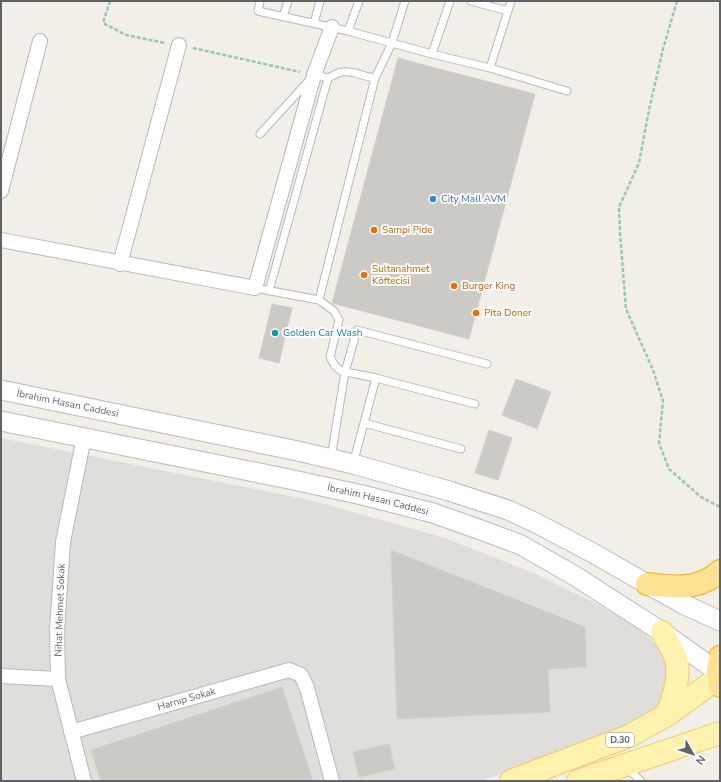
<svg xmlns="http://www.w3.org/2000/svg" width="721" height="782" font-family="'Nunito Sans',sans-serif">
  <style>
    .industrial { fill: #e0deda }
    .building { fill: #cccac5; stroke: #d6d1c6 }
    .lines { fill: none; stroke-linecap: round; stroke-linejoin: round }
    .lane-casing { stroke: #b5b8bc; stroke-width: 9 }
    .street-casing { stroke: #b5b8bc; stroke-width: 16 }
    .secondary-casing { stroke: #b6babf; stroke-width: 21 }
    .primary-casing { stroke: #f2c960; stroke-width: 24 }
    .highway-casing { stroke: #f9ab00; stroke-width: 24 }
    .path { stroke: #9cc7a9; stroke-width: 2.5; stroke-dasharray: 4 2; stroke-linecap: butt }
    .lane { stroke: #fff; stroke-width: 7 }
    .street { stroke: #fff; stroke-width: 14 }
    .secondary { stroke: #fff; stroke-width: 19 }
    .primary { stroke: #fff2af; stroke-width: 22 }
    .highway { stroke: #fde293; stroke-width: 22 }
    .shop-dot { fill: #3f7fe0; stroke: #fff; stroke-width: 1.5 }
    .food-dot { fill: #e8710a; stroke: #fff; stroke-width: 1.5 }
    .culture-dot { fill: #0f9aa8; stroke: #fff; stroke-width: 1.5 }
    .labels { text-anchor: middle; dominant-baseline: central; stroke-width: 4; stroke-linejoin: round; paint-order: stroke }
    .shield { fill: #fff; stroke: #8f9295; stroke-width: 1 }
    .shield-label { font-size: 9px; font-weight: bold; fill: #5f6368 }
    .shop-label { font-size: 10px; fill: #366cbe; stroke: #fff; text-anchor: start }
    .food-label { font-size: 10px; fill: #c56008; stroke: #fff; text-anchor: start }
    .culture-label { font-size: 10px; fill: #0d838f; stroke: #fff; text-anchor: start }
    .street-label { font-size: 10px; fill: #5f6368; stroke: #fff }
  </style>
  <rect width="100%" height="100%" fill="#f1efe8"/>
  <path class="industrial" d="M1,438L310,500L445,538L538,575L597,604L642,630L655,644L664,658L668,675L661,702L651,713L619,733L481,781H1Z"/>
  <path class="building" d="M398,58L535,94L469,339L332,303Z
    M272,304L292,308L279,363L259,358Z
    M516,379L551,392L537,429L502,415Z
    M489,430L512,438L498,480L475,473Z
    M391,550L585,627L586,667L548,669L550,712L397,719Z
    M282,687L313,781H101L91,750Z
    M389,744L395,769L359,777L353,752Z"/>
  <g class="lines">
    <defs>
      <path id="lane" d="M260,1L258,11L348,31L432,54L490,68L567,91
        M471,1L508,11
        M283,17L288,1
        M314,23L320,1
        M348,31L359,1
        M432,54L450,1
        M490,68L511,1
        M375,78L392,43L405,1
        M260,134L314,75L328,78
        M255,288L319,300L334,311L339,320L330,357L335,366L341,371L376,378L475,404
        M269,291L328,78C333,76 338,72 343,72C353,70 364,77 375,78L319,300
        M364,423L461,449
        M331,458L345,372L357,330L487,364
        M353,464L376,378
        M626,767L641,781"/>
      <g id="street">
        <path d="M1,191L40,41"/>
        <path d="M1,240L255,288L314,75L332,27"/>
        <path d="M120,264L179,45"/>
        <path d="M84,437L63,542L57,630L58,679L84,781"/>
        <path d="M1,676L58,679"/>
        <path id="s1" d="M71,732L289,670L301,675L307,688L332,781"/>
      </g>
      <g id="secondary">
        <path id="s2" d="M1,390L298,451L353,464L449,491L508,510L534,522L593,553L647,584L683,604L720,621"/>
        <path id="s3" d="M1,421L289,479L362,495L433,513L481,530L521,545L575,576L662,632L718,672"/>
      </g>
      <path id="primary" d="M662,632C666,640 671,647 674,654C683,673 673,697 667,715
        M511,781L629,736L667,715L718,678
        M578,781L720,733"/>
      <path id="highway" d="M647,584C673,587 699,591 720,571
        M720,657L718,672L720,686"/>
    </defs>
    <use href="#lane" class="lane-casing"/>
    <use href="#street" class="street-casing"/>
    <use href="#secondary" class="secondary-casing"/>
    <use href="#primary" class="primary-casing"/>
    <use href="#highway" class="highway-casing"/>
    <path class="path" d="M110,1L103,23L126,35L165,43
      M677,1L663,49L649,110L639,163L619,207L620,233L626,309L653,370L663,401L659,443L669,469L701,497L720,507
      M193,48L300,72"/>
    <use href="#lane" class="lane"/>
    <use href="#street" class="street"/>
    <use href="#secondary" class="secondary"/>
    <use href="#primary" class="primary"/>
    <use href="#highway" class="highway"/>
  </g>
  <circle class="shop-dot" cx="433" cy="199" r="4"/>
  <g class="food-dot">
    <circle cx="374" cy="230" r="4"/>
    <circle cx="364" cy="275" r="4"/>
    <circle cx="454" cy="286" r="4"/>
    <circle cx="476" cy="313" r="4"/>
  </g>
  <circle class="culture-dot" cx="275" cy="333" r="4"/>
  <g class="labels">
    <rect class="shield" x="606" y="733" width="28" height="14" rx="3"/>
    <g class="shield-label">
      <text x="620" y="740">D.30</text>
    </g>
    <g class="shop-label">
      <text x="441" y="199">City Mall AVM</text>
    </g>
    <g class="food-label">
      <text x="382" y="230">Sampi Pide</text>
      <text x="372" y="269">Sultanahmet<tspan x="372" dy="12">Köftecisi</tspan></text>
      <text x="462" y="286">Burger King</text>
      <text x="484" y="313">Pita Doner</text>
    </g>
    <g class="culture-label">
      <text x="283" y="333">Golden Car Wash</text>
    </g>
    <g class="street-label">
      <text stroke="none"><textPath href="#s2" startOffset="68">İbrahim Hasan Caddesi</textPath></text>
      <text stroke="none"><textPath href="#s3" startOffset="385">İbrahim Hasan Caddesi</textPath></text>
      <text transform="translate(60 610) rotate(-88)">Nihat Mehmet Sokak</text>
      <text stroke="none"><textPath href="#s1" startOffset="120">Harnıp Sokak</textPath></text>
    </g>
  </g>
  <rect width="721" height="782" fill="none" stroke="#5f6368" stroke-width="4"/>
  <g transform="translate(693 754) rotate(129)" stroke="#ffffff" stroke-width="3" paint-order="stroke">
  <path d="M0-3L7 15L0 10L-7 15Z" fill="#5f6368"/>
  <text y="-6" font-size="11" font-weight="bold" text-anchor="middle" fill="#5f6368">N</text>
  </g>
</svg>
